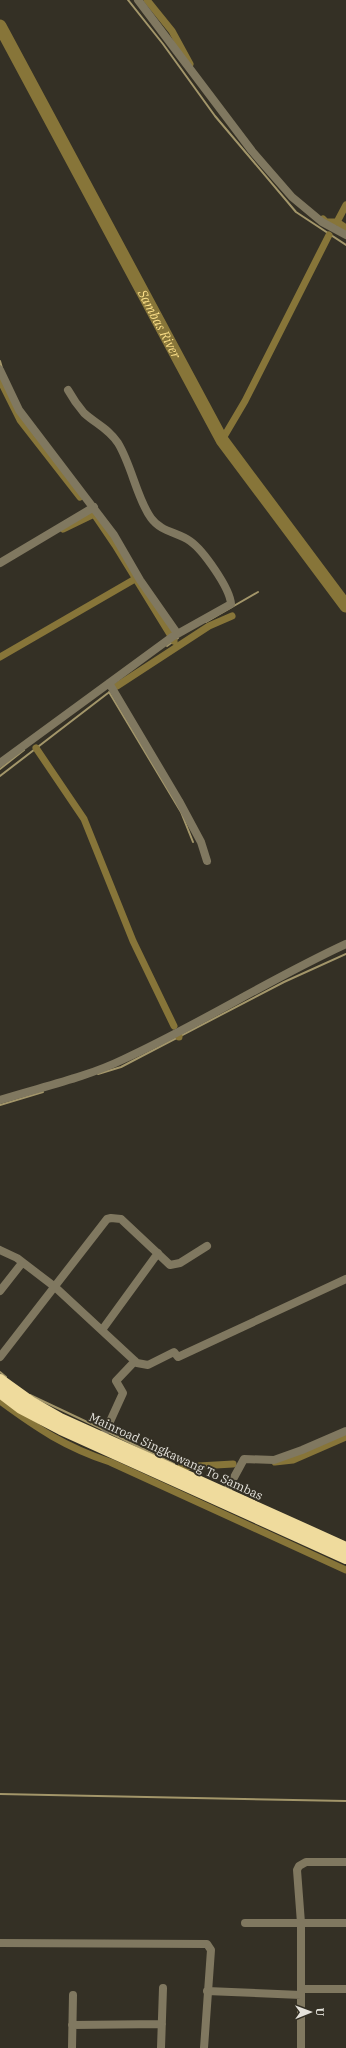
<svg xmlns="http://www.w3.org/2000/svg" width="346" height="2048" font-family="'IBM Plex Serif',serif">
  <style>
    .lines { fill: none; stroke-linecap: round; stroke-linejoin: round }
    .stream { stroke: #a3966a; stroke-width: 2 }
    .canal { stroke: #877539; stroke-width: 7 }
    .river { stroke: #877539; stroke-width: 13 }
    .minor { stroke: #807860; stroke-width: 8 }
    .highway { stroke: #efdb9d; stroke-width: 12 }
    .labels { text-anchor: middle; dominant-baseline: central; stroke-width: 4; stroke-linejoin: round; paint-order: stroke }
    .street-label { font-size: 12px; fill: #e4e2db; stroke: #343025 }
    .water-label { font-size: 13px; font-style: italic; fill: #fade87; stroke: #343025 }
  </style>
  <rect width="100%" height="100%" fill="#343025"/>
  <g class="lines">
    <path class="stream" d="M128,0L163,44L215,116L296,212L346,245
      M0,361L2,368
      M206,622L258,592
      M167,646L178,638
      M109,692L181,812L193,842
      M0,769L24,750
      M0,776L108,693
      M98,1074L121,1067L284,982L346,954
      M0,1105L43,1092
      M0,1372L6,1377
      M30,1395L104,1430
      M108,1432L174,1464
      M0,1794L346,1801"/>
    <path class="canal" d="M147,0L172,31L190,64
      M323,219L326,222H337L346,228
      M337,222L346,205
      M0,380L20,420L80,497
      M222,440L245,401L329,235
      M63,529L94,514L115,545L174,641
      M0,657L135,579
      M117,686L209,626L232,616
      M36,748L84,819L133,941L174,1026
      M179,1036V1037
      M0,1401C38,1429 65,1447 110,1462L346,1570
      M275,1462L293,1460L346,1437
      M181,1467L233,1464"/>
    <path class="river" id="s1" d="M0,26L222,440L346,606"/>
    <path class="minor" d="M138,0L252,151L292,197L322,222L346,235
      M0,370L19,410L114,535L140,580L177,633
      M0,563L94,507
      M109,683L179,801L201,842L207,861
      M0,763L172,637L231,604C230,588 203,550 190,541C177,532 161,532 151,518C137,499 132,466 118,443C108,428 96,424 84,413C78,406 73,399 68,390
      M0,1100C41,1087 85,1078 124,1059C200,1024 270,979 346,944
      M0,1250L17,1258L55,1287L137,1363L148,1365L174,1352L178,1357L346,1279
      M0,1291L22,1263
      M102,1330L158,1253
      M0,1357L107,1219L111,1218L121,1219L170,1265L180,1263L207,1246
      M102,1439L123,1393L116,1381L135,1361
      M225,1494L244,1459L274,1460L302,1450L346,1431
      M245,1923H346
      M0,1943L207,1944L211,1950L204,2048
      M301,1989H346
      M207,1991L301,1995
      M72,2025L162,2024
      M72,2048L73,1995
      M161,2048L163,1988
      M301,2048V1923L297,1870L299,1866L306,1862H346"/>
    <path class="highway" d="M0,1380L32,1403L60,1419L346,1548
      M0,1392L21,1408L61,1429L346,1558"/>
  </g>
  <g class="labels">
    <g class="street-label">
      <text transform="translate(176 1456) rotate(25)">Mainroad Singkawang To Sambas</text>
    </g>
    <g class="water-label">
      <text stroke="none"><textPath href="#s1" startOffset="338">Sambas River</textPath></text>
    </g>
  </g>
  <g transform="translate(310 2012) rotate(89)" stroke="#343025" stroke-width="3" paint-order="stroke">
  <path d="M0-3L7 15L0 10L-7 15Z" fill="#e4e2db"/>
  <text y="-6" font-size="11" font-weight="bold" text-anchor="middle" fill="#e4e2db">U</text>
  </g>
</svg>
